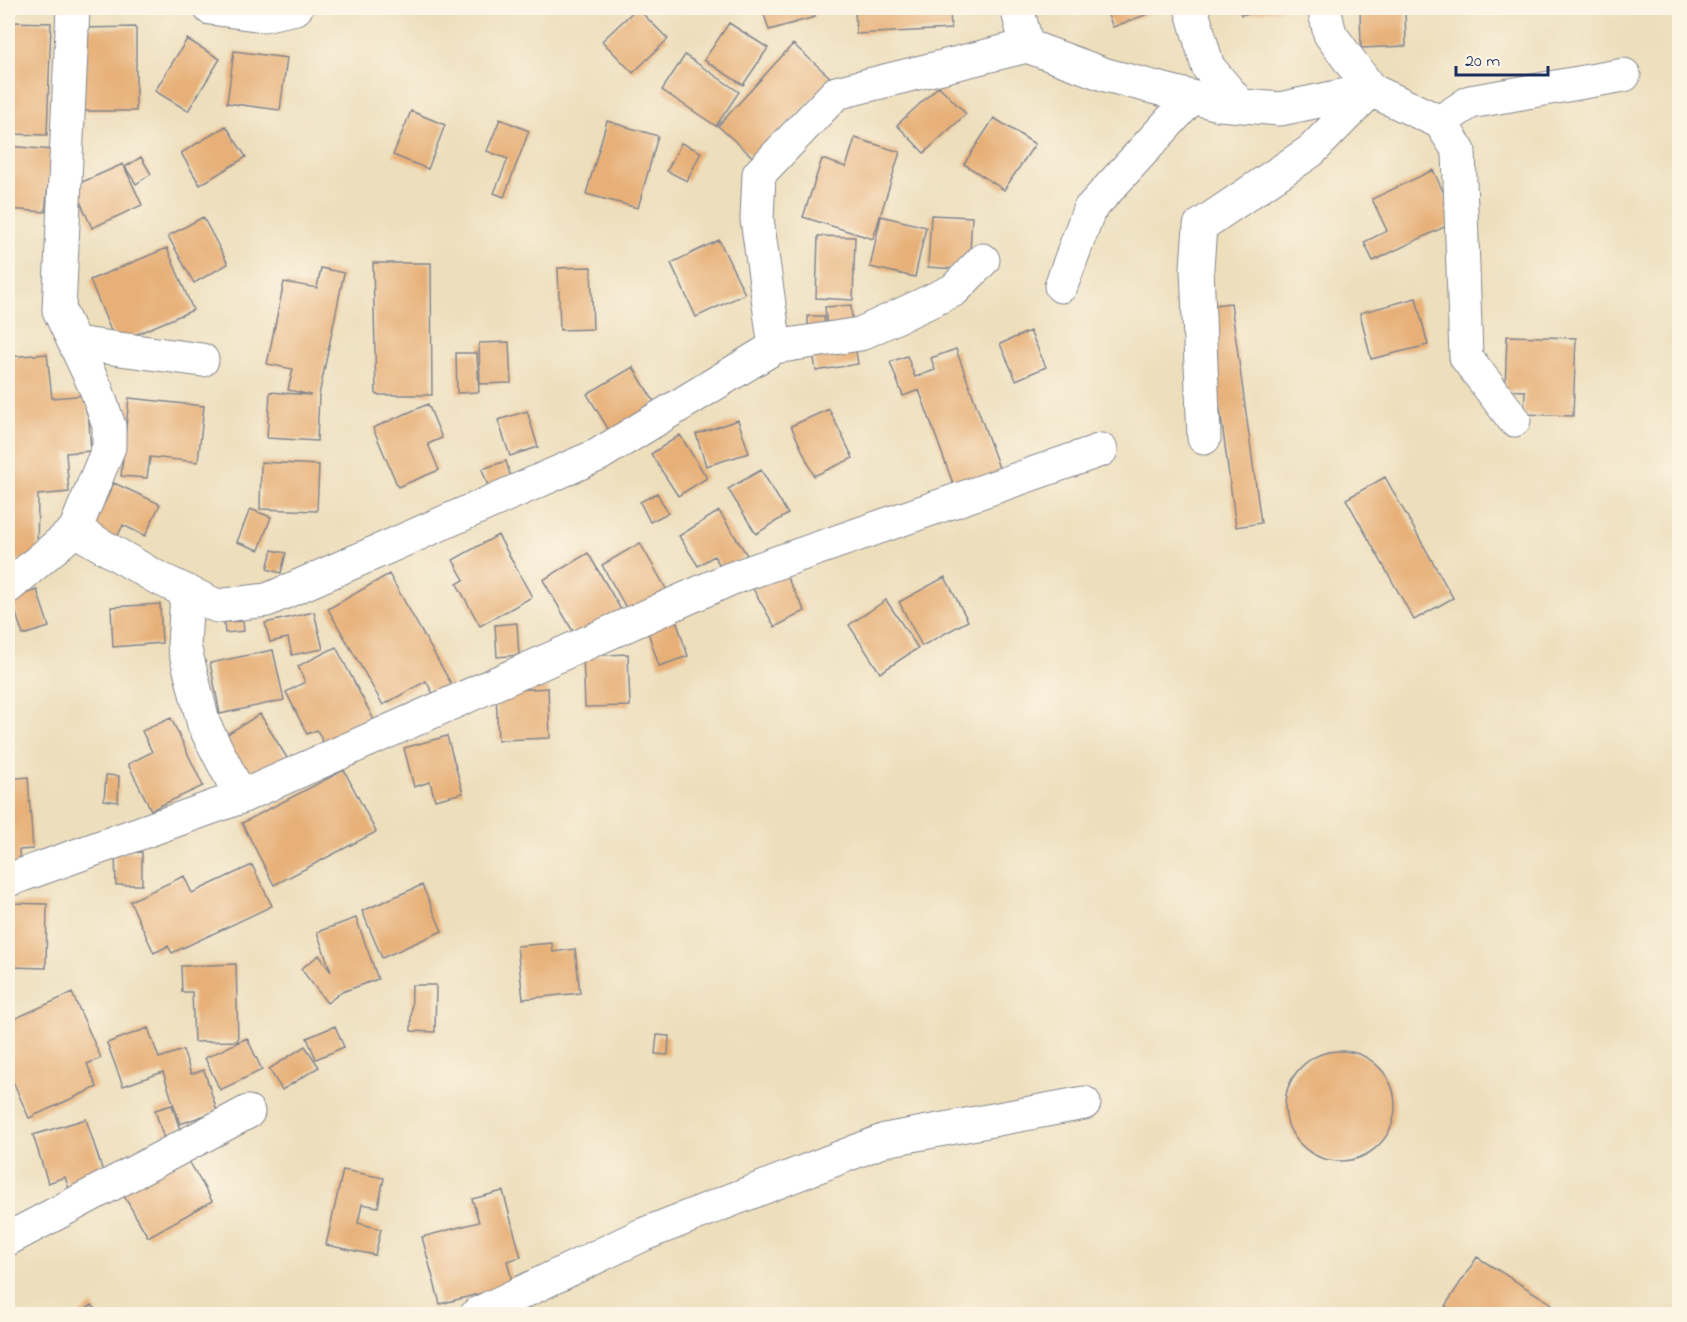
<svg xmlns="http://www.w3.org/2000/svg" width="1687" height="1322" font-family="'Indie Flower',sans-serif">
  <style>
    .building { fill: #e7b078 }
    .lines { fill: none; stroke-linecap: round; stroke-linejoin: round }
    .street-casing { stroke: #84868d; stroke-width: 35 }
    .street { stroke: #fff; stroke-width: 33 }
  </style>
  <rect width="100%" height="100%" fill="#fcf5e5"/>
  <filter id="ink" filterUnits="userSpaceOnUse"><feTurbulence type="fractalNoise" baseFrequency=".0167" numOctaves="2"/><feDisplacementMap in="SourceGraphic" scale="12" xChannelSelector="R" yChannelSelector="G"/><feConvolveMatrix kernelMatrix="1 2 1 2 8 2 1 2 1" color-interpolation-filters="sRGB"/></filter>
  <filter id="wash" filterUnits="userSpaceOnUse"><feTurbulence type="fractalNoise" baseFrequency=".008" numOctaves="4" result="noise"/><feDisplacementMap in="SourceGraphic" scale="24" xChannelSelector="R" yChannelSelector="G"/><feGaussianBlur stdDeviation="1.35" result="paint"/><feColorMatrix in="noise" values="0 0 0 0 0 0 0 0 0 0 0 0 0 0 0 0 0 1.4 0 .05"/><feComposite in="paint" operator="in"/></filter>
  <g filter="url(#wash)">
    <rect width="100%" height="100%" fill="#eddebc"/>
    <g id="blocks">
      <path class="building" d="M637,8L668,39L633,73L602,41Z
        M762,8H812L815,17L769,30Z
        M855,8H950L951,29L856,34Z
        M1105,8H1154L1156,11L1113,27Z
        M1239,8H1283V9L1241,15Z
        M1360,8H1405L1406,46L1361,48Z
        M10,22L51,23L47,135L8,134Z
        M729,23L768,48L743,85L704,60Z
        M136,27V111H83L82,28Z
        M187,39L220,59L188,111L155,91Z
        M793,44L831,78L756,160L718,126Z
        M234,51L287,58L280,110L227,103Z
        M685,55L739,92L716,126L662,90Z
        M939,86L966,114L924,153L897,125Z
        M411,111L445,125L428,169L393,155Z
        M994,118L1035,144L1004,190L964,164Z
        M500,119L529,131L504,197L494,193L508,159L487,151Z
        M607,121L658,136L638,208L586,194Z
        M226,126L246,157L200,185L181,153Z
        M855,138L900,152L873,239L803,217L822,159L846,167Z
        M681,143L701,152L687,181L667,171Z
        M8,146L52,150L45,212L8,209Z
        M141,157L151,174L136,184L125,167Z
        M123,164L142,205L92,228L73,186Z
        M1433,170L1457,221L1373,261L1364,242L1387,231L1372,199Z
        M931,215L972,217L969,270L928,267Z
        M881,216L926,227L915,277L870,267Z
        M203,217L228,264L194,283L168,236Z
        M818,236L855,237L853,300L816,298Z
        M719,240L745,294L696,317L671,263Z
        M167,248L193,310L116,343L90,280Z
        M373,263H431L432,395H376Z
        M591,267L593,329L560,330L558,268Z
        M321,268L344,273L319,395L317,441L267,438L270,392L311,395L288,390L293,369L267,364L284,282L317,288Z
        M1416,298L1428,345L1371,359L1360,313Z
        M1231,303L1261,523L1236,527L1206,306Z
        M851,305L853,335L828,337L825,307Z
        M808,316H824L825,330H808Z
        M1030,331L1046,367L1016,380L1000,344Z
        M1507,336L1576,338L1573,416L1524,414L1525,391L1505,390Z
        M854,339L858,364L816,371L812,346Z
        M509,342L511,383L480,384L479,343Z
        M956,349L1002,476L956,492L919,390L903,396L890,362L907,356L915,377L935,370L931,358Z
        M456,353H477L479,392L457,393Z
        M47,354L52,398L87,395L91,451L66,453L69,492L38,495L37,555L8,564V357Z
        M633,367L656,405L610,432L587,394Z
        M129,398L204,406L198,462L150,457L147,478L121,476Z
        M428,404L442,438L428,444L439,470L398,487L373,428Z
        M829,409L853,458L814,476L791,426Z
        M527,411L538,447L510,456L498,420Z
        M738,420L749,453L706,466L696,434Z
        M680,435L707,478L678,496L651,454Z
        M506,461L511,478L488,486L482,469Z
        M261,462L319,465L317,511L260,509Z
        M761,470L788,514L756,534L728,489Z
        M1385,477L1453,598L1414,620L1346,499Z
        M114,483L160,504L145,536L123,525L113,546L89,535Z
        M657,493L668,513L650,522L640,502Z
        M250,509L271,517L259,550L237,542Z
        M719,511L747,555L723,570L714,556L698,566L679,536Z
        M498,535L532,597L480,626L457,584L464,580L453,560Z
        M640,543L668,592L629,613L602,565Z
        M272,550L286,553L281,573L267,569Z
        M588,553L623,613L578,640L543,580Z
        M783,570L805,611L775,627L752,587Z
        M389,574L453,687L435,697L426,681L383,705L328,609Z
        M945,577L968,621L922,646L899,602Z
        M37,590L49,627L23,635L11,598Z
        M886,600L918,648L880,673L849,625Z
        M160,604L162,643L113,647L111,607Z
        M673,611L688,656L659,666L644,620Z
        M314,612L323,649L292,655L288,638L270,642L265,623Z
        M243,621L244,631L225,633L224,622Z
        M517,623L519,655L497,657L495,625Z
        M336,647L376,724L326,748L317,730L307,734L286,692L305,682L298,666Z
        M273,650L284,700L220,714L210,663Z
        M628,654L630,706L585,707L583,656Z
        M548,688L550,738L498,740L496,691Z
        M260,714L292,766L246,794L214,742Z
        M171,718L203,786L151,810L128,764L152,752L142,731Z
        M447,736L463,793L435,800L430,782L414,787L404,748Z
        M344,770L376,832L274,885L242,823Z
        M106,775L119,776L118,802L104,800Z
        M28,777L33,849L19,850L21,872L8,873V779Z
        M142,852V885H116L115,853Z
        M252,865L272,906L172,953L168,946L154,953L130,901L184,876L192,893Z
        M422,885L442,931L382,958L362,911Z
        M8,903L47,904L46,968L8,967Z
        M356,918L378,979L342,992L327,1003L301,969L319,955L331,972L317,932Z
        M552,943L553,952L575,949L580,993L523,999L517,946Z
        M236,964L238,1041L194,1042L192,992H182L181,966Z
        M412,985H436L435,1032L411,1031Z
        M72,993L101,1058L87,1064L97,1087L29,1118L11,1077L8,1079V1016L12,1014L14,1019Z
        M335,1026L344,1047L316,1059L307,1038Z
        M148,1028L159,1058L183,1050L191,1074L204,1070L217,1111L180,1124L163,1072L123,1086L107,1043Z
        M657,1035L669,1036L668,1055L655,1054Z
        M247,1038L262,1070L220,1090L205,1058Z
        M305,1046L319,1067L282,1090L269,1069Z
        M1285 1106a55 55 0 1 1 110 0a55 55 0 1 1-110 0Z
        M172,1105L181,1133L164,1139L155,1110Z
        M86,1119L105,1178L69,1189L65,1177L48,1183L33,1135Z
        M185,1154L212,1201L148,1237L121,1191Z
        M343,1170L384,1178L378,1207L362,1204L358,1223L381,1229L375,1255L326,1245Z
        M503,1191L521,1257L507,1261L513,1285L440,1304L422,1237L479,1222L472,1199Z
        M1477,1257L1552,1304L1545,1314H1458L1445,1306Z
        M92,1305L98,1314H78Z"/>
    </g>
  </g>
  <g filter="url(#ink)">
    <use href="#blocks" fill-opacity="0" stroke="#84868d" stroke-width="1.5"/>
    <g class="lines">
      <defs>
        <path id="street" d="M210,8L263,15L296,8
          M1017,8L1027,46
          M1191,8L1208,67L1240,105
          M1324,8L1330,34L1371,90L1440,122L1459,151L1466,357L1514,420
          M1440,122L1470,102L1624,75
          M1061,286L1089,210L1192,97
          M75,343L202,360
          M775,347L757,219L759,174L836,93L1027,46L1106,75L1219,104L1280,109L1371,90
          M1204,438L1197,268L1200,226L1311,151L1371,90
          M75,530L154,576L217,606L267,600L598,455L775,347L860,334L954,290L983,260
          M8,587L75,530L109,447V426L97,391L59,310L73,8
          M187,592L184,646L204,725L241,797
          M8,880L241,797L730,579L1101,450
          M8,1239L248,1112
          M477,1314L642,1235L885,1140L1084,1103"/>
      </defs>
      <use href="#street" class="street-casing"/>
      <use href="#street" class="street"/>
    </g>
  </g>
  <rect width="1687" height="1322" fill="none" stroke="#fcf5e5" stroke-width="30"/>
  <path d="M1456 66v9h92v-9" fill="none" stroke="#1b2f5e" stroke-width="3"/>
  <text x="1465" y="66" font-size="18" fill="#1b2f5e" stroke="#fcf5e5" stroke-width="4.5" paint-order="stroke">20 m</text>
</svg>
